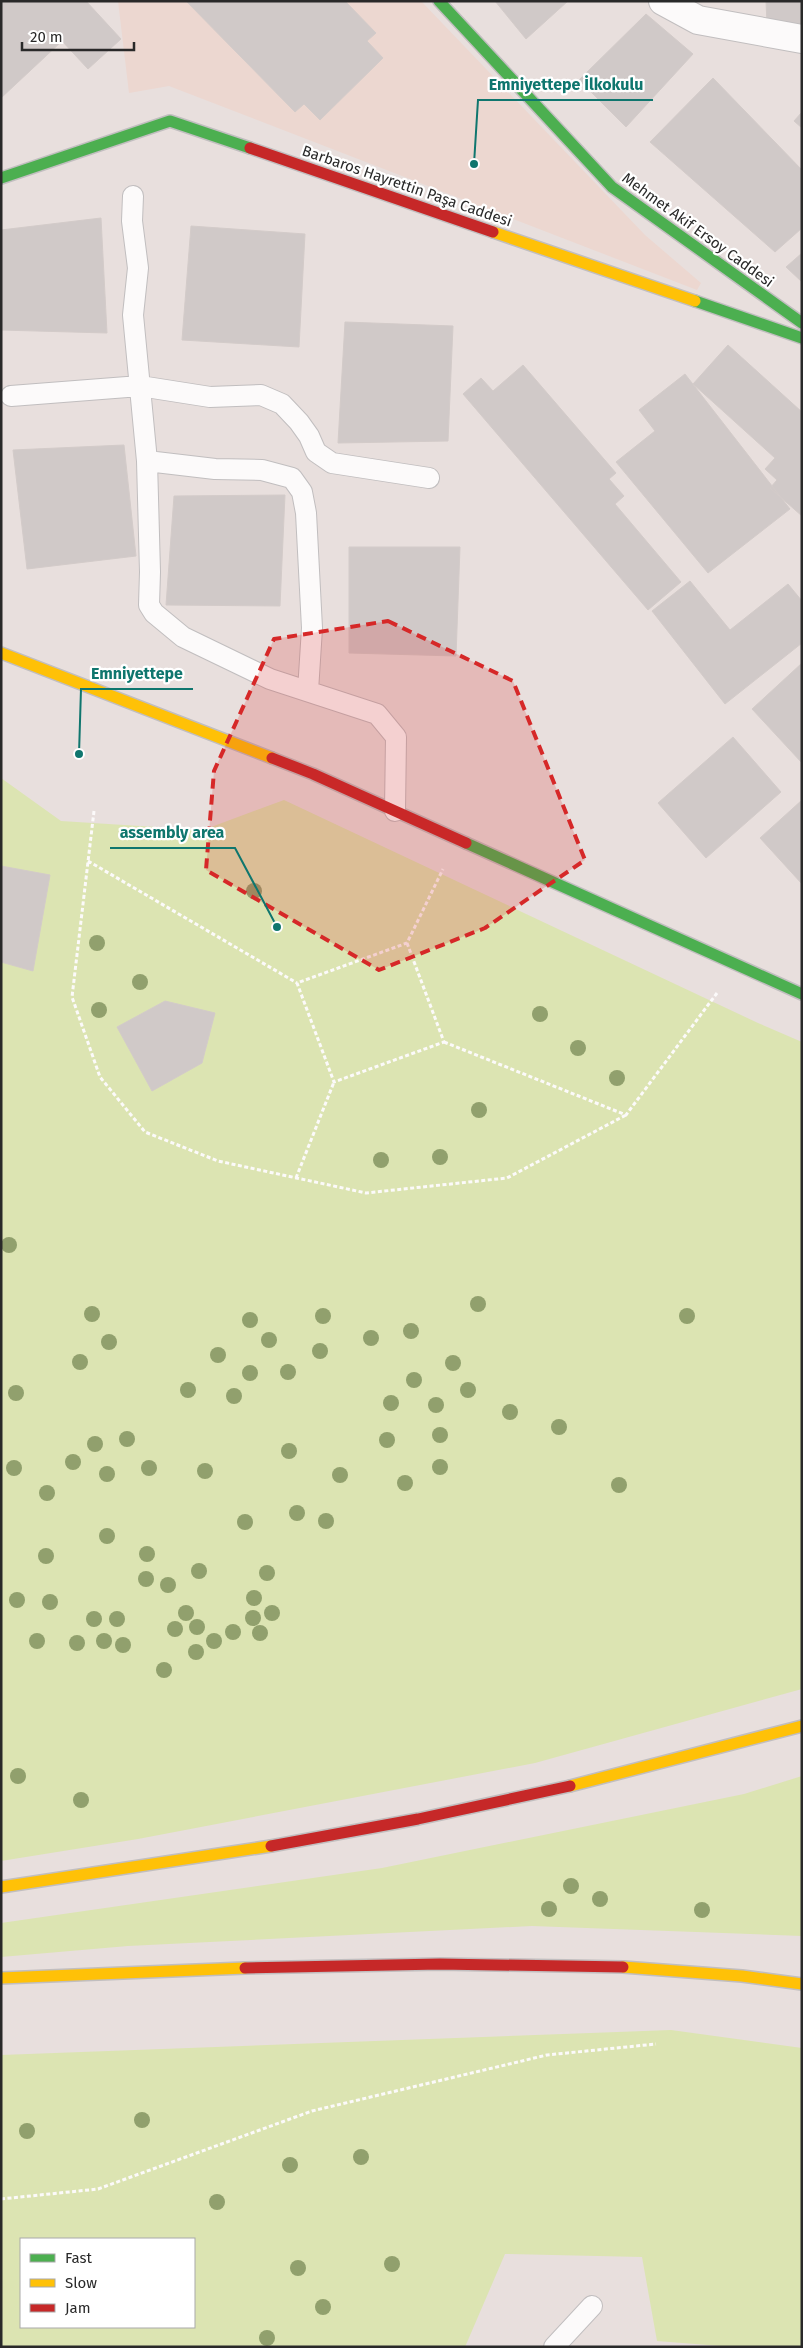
<svg xmlns="http://www.w3.org/2000/svg" width="803" height="2348" font-family="'Fira Sans',sans-serif">
  <style>
    .education { fill: #ecd7d0 }
    .green { fill: #dce4b2; fill-rule: evenodd }
    .building { fill: #d0c9c8; stroke: #d3cbc9 }
    .lines { fill: none; stroke-linecap: round; stroke-linejoin: round }
    .lane-casing { stroke: #c1bebf; stroke-width: 22 }
    .street-casing { stroke: #c1bebf; stroke-width: 30 }
    .fast-casing { stroke: #c1bebf; stroke-width: 14 }
    .slow-casing { stroke: #c1bebf; stroke-width: 14 }
    .jam-casing { stroke: #c1bebf; stroke-width: 14 }
    .path { stroke: #fcfafa; stroke-width: 3; stroke-dasharray: 4 2.5; stroke-linecap: butt }
    .lane { stroke: #fcfafa; stroke-width: 20 }
    .street { stroke: #fcfafa; stroke-width: 28 }
    .fast { stroke: #4caf50; stroke-width: 11 }
    .slow { stroke: #ffc107; stroke-width: 11 }
    .jam { stroke: #c62828; stroke-width: 11 }
    .tree { fill: #91a06d }
    .marked { fill: #d62828; fill-opacity: 0.2; stroke: #d62828; stroke-width: 4; stroke-dasharray: 10 6; stroke-linejoin: round }
    .labels { text-anchor: middle; dominant-baseline: central; stroke-width: 4.5; stroke-linejoin: round; paint-order: stroke }
    .street-label { font-size: 15px; fill: #292929; stroke: #fff }
    .leader { fill: none; stroke: #0f766e; stroke-width: 2 }
    .callout-dot { fill: #0f766e; stroke: #fff; stroke-width: 2 }
    .callout-label { font-size: 16px; text-anchor: middle; font-weight: bold; fill: #0f766e; stroke: #fff; stroke-width: 4.5; stroke-linejoin: round; paint-order: stroke }
  </style>
  <rect width="100%" height="100%" fill="#e8dfdd"/>
  <path class="education" d="M118,1H421L645,235L701,283L697,290L169,86L129,93Z"/>
  <path class="green" d="M1,778L61,821L203,830L284,800L758,1023L802,1042V1689L535,1763L138,1839L1,1861Z
    M802,1776V1936L532,1926L128,1946L1,1957V1923L382,1868L744,1794Z
    M671,2030L802,2048V2347H733L657,2341L642,2257L505,2254L465,2347H1V2055ZM21,2239H194V2327H21Z"/>
  <path class="building" d="M4,1H86L121,39L88,69L62,41L1,98V2Z
    M186,1H345L376,33L367,41L383,58L320,120L304,104L295,112Z
    M495,1H568L526,39Z
    M766,1H802V25L767,24Z
    M646,14L693,54L626,127L579,80Z
    M713,78L802,170V228L775,252L650,142Z
    M802,112V128L794,121Z
    M101,218L107,333L1,330V230Z
    M191,226L305,234L299,347L182,340Z
    M802,253V282L786,267Z
    M345,322L453,326L448,441L338,443Z
    M728,345L802,412V516L770,488L777,480L765,469L775,458L693,384Z
    M523,365L616,473L609,479L624,496L615,504L681,582L648,610L463,394L481,378L493,391Z
    M685,374L790,509L708,573L616,462L655,431L639,410Z
    M124,445L136,556L27,569L13,450Z
    M285,495L280,606L166,605L174,496Z
    M349,547H460L456,656L349,653Z
    M690,581L730,630L788,584L802,601V643L725,704L652,611Z
    M802,663V763L752,709Z
    M733,737L781,792L706,858L658,803Z
    M802,800V884L760,838Z
    M1,866L50,875L33,971L1,962Z
    M165,1001L215,1013L202,1063L152,1091L117,1027Z"/>
  <g class="lines">
    <defs>
      <path id="lane" d="M133,196L132,221L138,268L133,315L147,461L150,572L149,605L154,613L183,637L270,679L377,714L396,737L395,811
        M11,396L140,386L210,397L261,395L282,404L299,422L309,436L316,452L332,463L429,478
        M147,461L215,469L262,470L292,478L302,492L306,513L312,628L308,691
        M554,2347L592,2306"/>
      <path id="street" d="M663,1L698,20L802,39"/>
      <path id="fast" d="M439,1L612,187L802,323
        M1,178L170,121L250,148
        M695,301L802,338
        M466,843L802,994"/>
      <path id="slow" d="M493,232L695,301
        M1,653L272,758
        M570,1786L802,1726
        M1,1887L271,1846
        M623,1967L742,1976L802,1984
        M1,1978L245,1968"/>
      <path id="jam" d="M250,148L493,232
        M272,758L313,774L466,843
        M271,1846L418,1819L570,1786
        M245,1968L440,1964L623,1967"/>
    </defs>
    <use href="#lane" class="lane-casing"/>
    <use href="#street" class="street-casing"/>
    <use href="#fast" class="fast-casing"/>
    <use href="#slow" class="slow-casing"/>
    <use href="#jam" class="jam-casing"/>
    <path class="path" d="M94,811L72,997L100,1077L145,1132L218,1161L366,1193L507,1178L626,1115
      M88,861L297,983
      M407,943L444,1042L334,1082L297,983L407,943L443,869
      M444,1042L626,1115L717,993
      M296,1178L334,1082
      M1,2199L98,2189L312,2111L547,2055L656,2044"/>
    <use href="#lane" class="lane"/>
    <use href="#street" class="street"/>
    <use href="#fast" class="fast"/>
    <use href="#slow" class="slow"/>
    <use href="#jam" class="jam"/>
  </g>
  <g class="tree">
    <circle cx="254" cy="891" r="8"/>
    <circle cx="97" cy="943" r="8"/>
    <circle cx="140" cy="982" r="8"/>
    <circle cx="99" cy="1010" r="8"/>
    <circle cx="540" cy="1014" r="8"/>
    <circle cx="578" cy="1048" r="8"/>
    <circle cx="617" cy="1078" r="8"/>
    <circle cx="479" cy="1110" r="8"/>
    <circle cx="440" cy="1157" r="8"/>
    <circle cx="381" cy="1160" r="8"/>
    <circle cx="9" cy="1245" r="8"/>
    <circle cx="478" cy="1304" r="8"/>
    <circle cx="92" cy="1314" r="8"/>
    <circle cx="323" cy="1316" r="8"/>
    <circle cx="687" cy="1316" r="8"/>
    <circle cx="250" cy="1320" r="8"/>
    <circle cx="411" cy="1331" r="8"/>
    <circle cx="371" cy="1338" r="8"/>
    <circle cx="269" cy="1340" r="8"/>
    <circle cx="109" cy="1342" r="8"/>
    <circle cx="320" cy="1351" r="8"/>
    <circle cx="218" cy="1355" r="8"/>
    <circle cx="80" cy="1362" r="8"/>
    <circle cx="453" cy="1363" r="8"/>
    <circle cx="288" cy="1372" r="8"/>
    <circle cx="250" cy="1373" r="8"/>
    <circle cx="414" cy="1380" r="8"/>
    <circle cx="188" cy="1390" r="8"/>
    <circle cx="468" cy="1390" r="8"/>
    <circle cx="16" cy="1393" r="8"/>
    <circle cx="234" cy="1396" r="8"/>
    <circle cx="391" cy="1403" r="8"/>
    <circle cx="436" cy="1405" r="8"/>
    <circle cx="510" cy="1412" r="8"/>
    <circle cx="559" cy="1427" r="8"/>
    <circle cx="440" cy="1435" r="8"/>
    <circle cx="127" cy="1439" r="8"/>
    <circle cx="387" cy="1440" r="8"/>
    <circle cx="95" cy="1444" r="8"/>
    <circle cx="289" cy="1451" r="8"/>
    <circle cx="73" cy="1462" r="8"/>
    <circle cx="440" cy="1467" r="8"/>
    <circle cx="14" cy="1468" r="8"/>
    <circle cx="149" cy="1468" r="8"/>
    <circle cx="205" cy="1471" r="8"/>
    <circle cx="107" cy="1474" r="8"/>
    <circle cx="340" cy="1475" r="8"/>
    <circle cx="405" cy="1483" r="8"/>
    <circle cx="619" cy="1485" r="8"/>
    <circle cx="47" cy="1493" r="8"/>
    <circle cx="297" cy="1513" r="8"/>
    <circle cx="326" cy="1521" r="8"/>
    <circle cx="245" cy="1522" r="8"/>
    <circle cx="107" cy="1536" r="8"/>
    <circle cx="147" cy="1554" r="8"/>
    <circle cx="46" cy="1556" r="8"/>
    <circle cx="199" cy="1571" r="8"/>
    <circle cx="267" cy="1573" r="8"/>
    <circle cx="146" cy="1579" r="8"/>
    <circle cx="168" cy="1585" r="8"/>
    <circle cx="254" cy="1598" r="8"/>
    <circle cx="17" cy="1600" r="8"/>
    <circle cx="50" cy="1602" r="8"/>
    <circle cx="186" cy="1613" r="8"/>
    <circle cx="272" cy="1613" r="8"/>
    <circle cx="253" cy="1618" r="8"/>
    <circle cx="94" cy="1619" r="8"/>
    <circle cx="117" cy="1619" r="8"/>
    <circle cx="197" cy="1627" r="8"/>
    <circle cx="175" cy="1629" r="8"/>
    <circle cx="233" cy="1632" r="8"/>
    <circle cx="260" cy="1633" r="8"/>
    <circle cx="37" cy="1641" r="8"/>
    <circle cx="104" cy="1641" r="8"/>
    <circle cx="214" cy="1641" r="8"/>
    <circle cx="77" cy="1643" r="8"/>
    <circle cx="123" cy="1645" r="8"/>
    <circle cx="196" cy="1652" r="8"/>
    <circle cx="164" cy="1670" r="8"/>
    <circle cx="18" cy="1776" r="8"/>
    <circle cx="81" cy="1800" r="8"/>
    <circle cx="571" cy="1886" r="8"/>
    <circle cx="600" cy="1899" r="8"/>
    <circle cx="549" cy="1909" r="8"/>
    <circle cx="702" cy="1910" r="8"/>
    <circle cx="142" cy="2120" r="8"/>
    <circle cx="27" cy="2131" r="8"/>
    <circle cx="361" cy="2157" r="8"/>
    <circle cx="290" cy="2165" r="8"/>
    <circle cx="217" cy="2202" r="8"/>
    <circle cx="392" cy="2264" r="8"/>
    <circle cx="298" cy="2268" r="8"/>
    <circle cx="323" cy="2307" r="8"/>
    <circle cx="267" cy="2338" r="8"/>
  </g>
  <path class="marked" d="M388,621L513,681L585,860L485,928L379,970L206,870L214,771L274,639Z"/>
  <g class="labels">
    <g class="street-label">
      <text transform="translate(407 186) rotate(19)">Barbaros Hayrettin Paşa Caddesi</text>
      <text transform="translate(698 230) rotate(36)">Mehmet Akif Ersoy Caddesi</text>
    </g>
  </g>
  <path class="leader" d="M474 164L478 100H653M79 754L81 689H193M277 927L235 848H110"/>
  <g class="callout-dot">
    <circle cx="474" cy="164" r="5"/>
    <circle cx="79" cy="754" r="5"/>
    <circle cx="277" cy="927" r="5"/>
  </g>
  <g class="callout-label">
    <text x="566" y="90">Emniyettepe İlkokulu</text>
    <text x="137" y="679">Emniyettepe</text>
    <text x="172" y="838">assembly area</text>
  </g>
  <rect width="803" height="2348" fill="none" stroke="#292929" stroke-width="5"/>
  <rect x="20" y="2238" width="175" height="90" fill="#ffffff" stroke="#a9a9a9"/>
  <rect x="30" y="2254" width="25" height="8" fill="#4caf50" stroke="#a9a9a9"/>
  <text x="65" y="2263" font-size="15" fill="#292929">Fast</text>
  <rect x="30" y="2279" width="25" height="8" fill="#ffc107" stroke="#a9a9a9"/>
  <text x="65" y="2288" font-size="15" fill="#292929">Slow</text>
  <rect x="30" y="2304" width="25" height="8" fill="#c62828" stroke="#a9a9a9"/>
  <text x="65" y="2313" font-size="15" fill="#292929">Jam</text>
  <path d="M22 42v8h112v-8" fill="none" stroke="#292929" stroke-width="2.5"/>
  <text x="30" y="42" font-size="15" fill="#292929" stroke="#ffffff" stroke-width="4" paint-order="stroke">20 m</text>
</svg>
